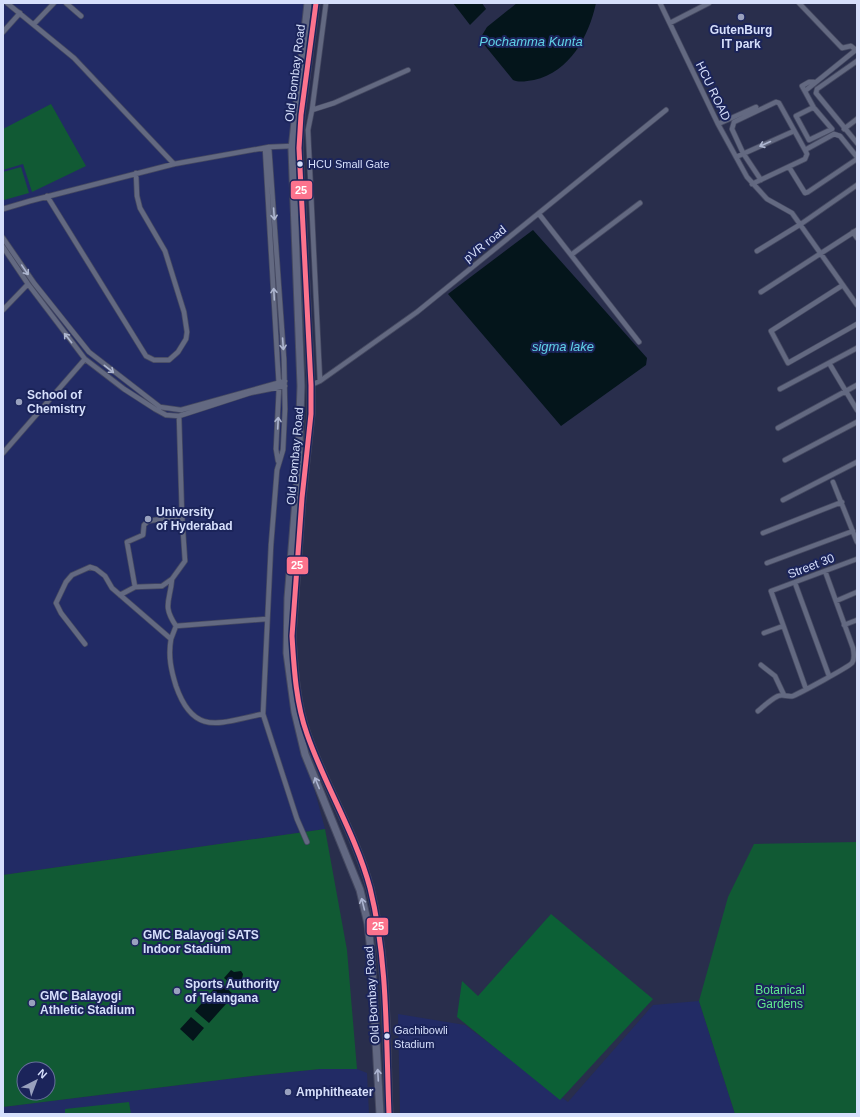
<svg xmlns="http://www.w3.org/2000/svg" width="860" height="1117" font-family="Helvetica,sans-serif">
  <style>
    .built { fill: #222b65 }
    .green { fill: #115a34; fill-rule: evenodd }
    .forest { fill: #0c6036 }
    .water { fill: #04151b }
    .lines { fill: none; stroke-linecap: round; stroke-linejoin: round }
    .minor-casing { stroke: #454961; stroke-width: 6 }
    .primary-casing { stroke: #454961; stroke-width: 9 }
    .minor { stroke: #636981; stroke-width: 4.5 }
    .primary { stroke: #626882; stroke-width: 7 }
    .bus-1-casing { stroke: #1b245a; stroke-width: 8 }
    .bus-1 { stroke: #fc738d; stroke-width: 5 }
    .oneway { stroke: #aeb6d0 }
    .oneway2 { stroke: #adb5d1 }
    .poi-dot { fill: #99a1be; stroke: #1b245a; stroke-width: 1.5 }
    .bus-dot { fill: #d6dffb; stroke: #1b245a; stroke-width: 1.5 }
    .labels { text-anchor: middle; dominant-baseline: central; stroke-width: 4; stroke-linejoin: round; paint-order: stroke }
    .bus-label { font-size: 11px; fill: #d6dffb; stroke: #1b245a; text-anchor: start }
    .poi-label { font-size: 12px; font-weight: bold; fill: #d6dffb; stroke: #1b245a; text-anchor: start }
    .street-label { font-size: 12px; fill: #d6dffb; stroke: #1b245a }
    .park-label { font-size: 12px; fill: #60ea8e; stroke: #1b245a }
    .water-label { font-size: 13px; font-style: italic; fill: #60d1e6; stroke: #1b245a }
    .line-badge { stroke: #1b245a; stroke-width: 1.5 }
    .badge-label { font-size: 11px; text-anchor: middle; font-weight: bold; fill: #fff }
  </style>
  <rect width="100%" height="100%" fill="#292e4c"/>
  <path class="built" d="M3,3H305L288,158L298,403L286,635L305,754L325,829L3,875Z
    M699,1001L735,1114H400L398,1014L465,1025L568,1102L653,1005Z
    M320,1069H357L367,1073L369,1114H3V1107L252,1076Z"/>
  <path class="green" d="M51,104L86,166L32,192L23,164L3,170V129Z
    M21,167L29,193L4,200L3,172Z
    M325,829L347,950L357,1069H320L252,1076L3,1107V875ZM24,1069H48V1093H24Z
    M857,842V1114H735L699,1001L728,897L754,844Z
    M129,1102L131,1114H65V1109Z"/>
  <path class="forest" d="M551,914L653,999L560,1100L457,1017L462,981L478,996Z"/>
  <path class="water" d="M453,3H482L486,9L470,25Z
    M517,3H596C589,36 570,72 534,80C526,81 520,83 513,80L482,42L481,37L487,27Z
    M533,230L647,358L646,365L561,426L448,294Z
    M231,970L234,972L241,971L243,974L242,979L245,981L238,990L224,978Z
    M220,982L234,995L209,1023L195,1011Z
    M191,1017L204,1028L193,1041L180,1029Z"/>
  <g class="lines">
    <defs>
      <path id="minor" d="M7,3L74,58L174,164
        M66,3L81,16
        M660,3L718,124L747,177L767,199L792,213L857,305
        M799,3L842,48L851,46L856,50
        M670,23L709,3
        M34,24L54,3
        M3,32L20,13
        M857,61L817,89L816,93L857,143
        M814,82H809L802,86L814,108
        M805,91L857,49
        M812,108L815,109L832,129L809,140L796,116Z
        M312,110L334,103L408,70
        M718,124L756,107
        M844,129L857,119
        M269,147L284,359L285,409L283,450L277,470L271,545L263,714L297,819L307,842
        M265,148L279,387L276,449L278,461
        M736,157L794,131
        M789,167L805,193L808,192L857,159
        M761,180L743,153L732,129L734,122L776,102L779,103L805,150
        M752,184L805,159L807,154L805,150L834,134L840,136L857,157
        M47,196L146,356L154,360H169L178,352L186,339L187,332L184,312L165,251L140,208L137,196L136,173
        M3,209L30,201L174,164L269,147L292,146
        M539,214L639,342
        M853,232L857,238
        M3,238L34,283L89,352L160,407L181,410L285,381
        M3,247L28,284L85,359L124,389L155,409L166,415L179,416L250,393L285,386
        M757,251L801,224L857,185
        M571,255L640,203
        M843,285L771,331L788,363L857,324
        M761,292L857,230
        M3,310L28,284
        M829,363L857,410
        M320,381L308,130L312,110L326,3
        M311,385L320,381L417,312L666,110
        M780,389L857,348
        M778,428L857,385
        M3,453L85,359
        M785,460L857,422
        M833,482L857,542
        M783,500L857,462
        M763,533L842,502
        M767,563L853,531
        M795,583L829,676
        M135,587L127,542L143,535L144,525L148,521L182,516
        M120,595L135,587L162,586L172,579L185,561L182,516L179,416
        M836,601L857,592
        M844,625L857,620
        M176,626L266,619
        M764,633L783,626
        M171,639L176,626C162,605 170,602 172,579
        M85,644L61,613L56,603L66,582L72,575L90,567L96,569L105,576L112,588L171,639C168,656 171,670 176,686C194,738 221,722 263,714
        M761,665L775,676L784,695
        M806,689L771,591L857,559
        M758,711C764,706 770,700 778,696C783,694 787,697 793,696C800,693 847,668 852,663C855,659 854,653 853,648L825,571"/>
      <path id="primary" d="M308,3L292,149L301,386L298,475L288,598L287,653L295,712L305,754L360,890L368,924L371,952L380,1114
        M316,3L301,115L299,148L311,385V414L302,498L292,636C294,668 296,704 307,734C325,786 356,835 370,888C388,960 386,1040 389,1114"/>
    </defs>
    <use href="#minor" class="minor-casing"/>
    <use href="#primary" class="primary-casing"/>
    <use href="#minor" class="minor"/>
    <use href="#primary" class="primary"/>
    <defs>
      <path id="bus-1" d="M316,3L301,115L299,148L311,385V414L302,498L292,636C294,668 296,704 307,734C325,786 356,835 370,888C388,960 386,1040 389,1114"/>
    </defs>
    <use href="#bus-1" class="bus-1-casing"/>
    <use href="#bus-1" class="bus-1"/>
  </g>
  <defs><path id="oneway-shaft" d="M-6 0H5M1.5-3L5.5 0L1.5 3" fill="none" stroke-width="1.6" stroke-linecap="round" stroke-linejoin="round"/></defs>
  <g class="oneway">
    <use href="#oneway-shaft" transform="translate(765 144) rotate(156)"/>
    <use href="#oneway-shaft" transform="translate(274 214) rotate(86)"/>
    <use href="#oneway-shaft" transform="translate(25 270) rotate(56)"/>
    <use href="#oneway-shaft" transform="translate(274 294) rotate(-93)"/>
    <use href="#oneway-shaft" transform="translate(68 338) rotate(-128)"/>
    <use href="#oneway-shaft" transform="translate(283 344) rotate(86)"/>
    <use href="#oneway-shaft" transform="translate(109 369) rotate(38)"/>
    <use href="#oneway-shaft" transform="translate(278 423) rotate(-87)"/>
  </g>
  <g class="oneway2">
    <use href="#oneway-shaft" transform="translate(317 783) rotate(-112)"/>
    <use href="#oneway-shaft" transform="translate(363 904) rotate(-104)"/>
    <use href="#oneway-shaft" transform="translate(378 1075) rotate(-93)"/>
  </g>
  <g class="poi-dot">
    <circle cx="741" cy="17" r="4"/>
    <circle cx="19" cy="402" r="4"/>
    <circle cx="148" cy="519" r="4"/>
    <circle cx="135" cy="942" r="4"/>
    <circle cx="177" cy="991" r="4"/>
    <circle cx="32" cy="1003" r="4"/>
    <circle cx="288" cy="1092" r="4"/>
  </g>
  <g class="bus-dot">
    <circle cx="300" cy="164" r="3.5"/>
    <circle cx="387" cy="1036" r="3.5"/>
  </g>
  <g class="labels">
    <g class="bus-label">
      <text x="308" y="164">HCU Small Gate</text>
      <text x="394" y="1030">Gachibowli<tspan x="394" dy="14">Stadium</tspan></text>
    </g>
    <g class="poi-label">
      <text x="741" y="30" text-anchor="middle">GutenBurg<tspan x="741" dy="14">IT park</tspan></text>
      <text x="27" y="395">School of<tspan x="27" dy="14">Chemistry</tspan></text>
      <text x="156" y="512">University<tspan x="156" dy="14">of Hyderabad</tspan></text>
      <text x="143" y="935">GMC Balayogi SATS<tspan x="143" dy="14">Indoor Stadium</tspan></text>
      <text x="185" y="984">Sports Authority<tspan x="185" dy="14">of Telangana</tspan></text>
      <text x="40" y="996">GMC Balayogi<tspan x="40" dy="14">Athletic Stadium</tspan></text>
      <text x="296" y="1092">Amphitheater</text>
    </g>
    <g class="street-label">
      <text transform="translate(295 73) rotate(-83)">Old Bombay Road</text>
      <text transform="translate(713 91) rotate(64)">HCU ROAD</text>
      <text transform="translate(485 244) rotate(-39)">pVR road</text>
      <text transform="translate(295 456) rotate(-85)">Old Bombay Road</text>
      <text transform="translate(811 566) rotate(-21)">Street 30</text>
      <text transform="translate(372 995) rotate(-94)">Old Bombay Road</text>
    </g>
    <g class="park-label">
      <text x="780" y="990">Botanical<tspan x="780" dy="14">Gardens</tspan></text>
    </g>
    <g class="water-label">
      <text x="531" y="41">Pochamma Kunta</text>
      <text x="563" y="346">sigma lake</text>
    </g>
  </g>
  <g class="line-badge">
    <rect x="290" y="180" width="23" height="20" rx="4" fill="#fc738d"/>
    <rect x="286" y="556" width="23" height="19" rx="4" fill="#fc738d"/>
    <rect x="366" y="917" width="23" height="19" rx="4" fill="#fc738d"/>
  </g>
  <g class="badge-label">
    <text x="301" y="194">25</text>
    <text x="297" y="569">25</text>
    <text x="378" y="930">25</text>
  </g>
  <rect width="860" height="1117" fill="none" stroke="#d6dffb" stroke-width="8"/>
  <g transform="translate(36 1081) rotate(42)"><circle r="19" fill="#1b245a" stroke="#666f9a"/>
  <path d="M0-3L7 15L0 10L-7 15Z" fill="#99a1be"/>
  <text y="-6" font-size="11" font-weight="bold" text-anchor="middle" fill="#d6dffb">N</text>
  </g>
</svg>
